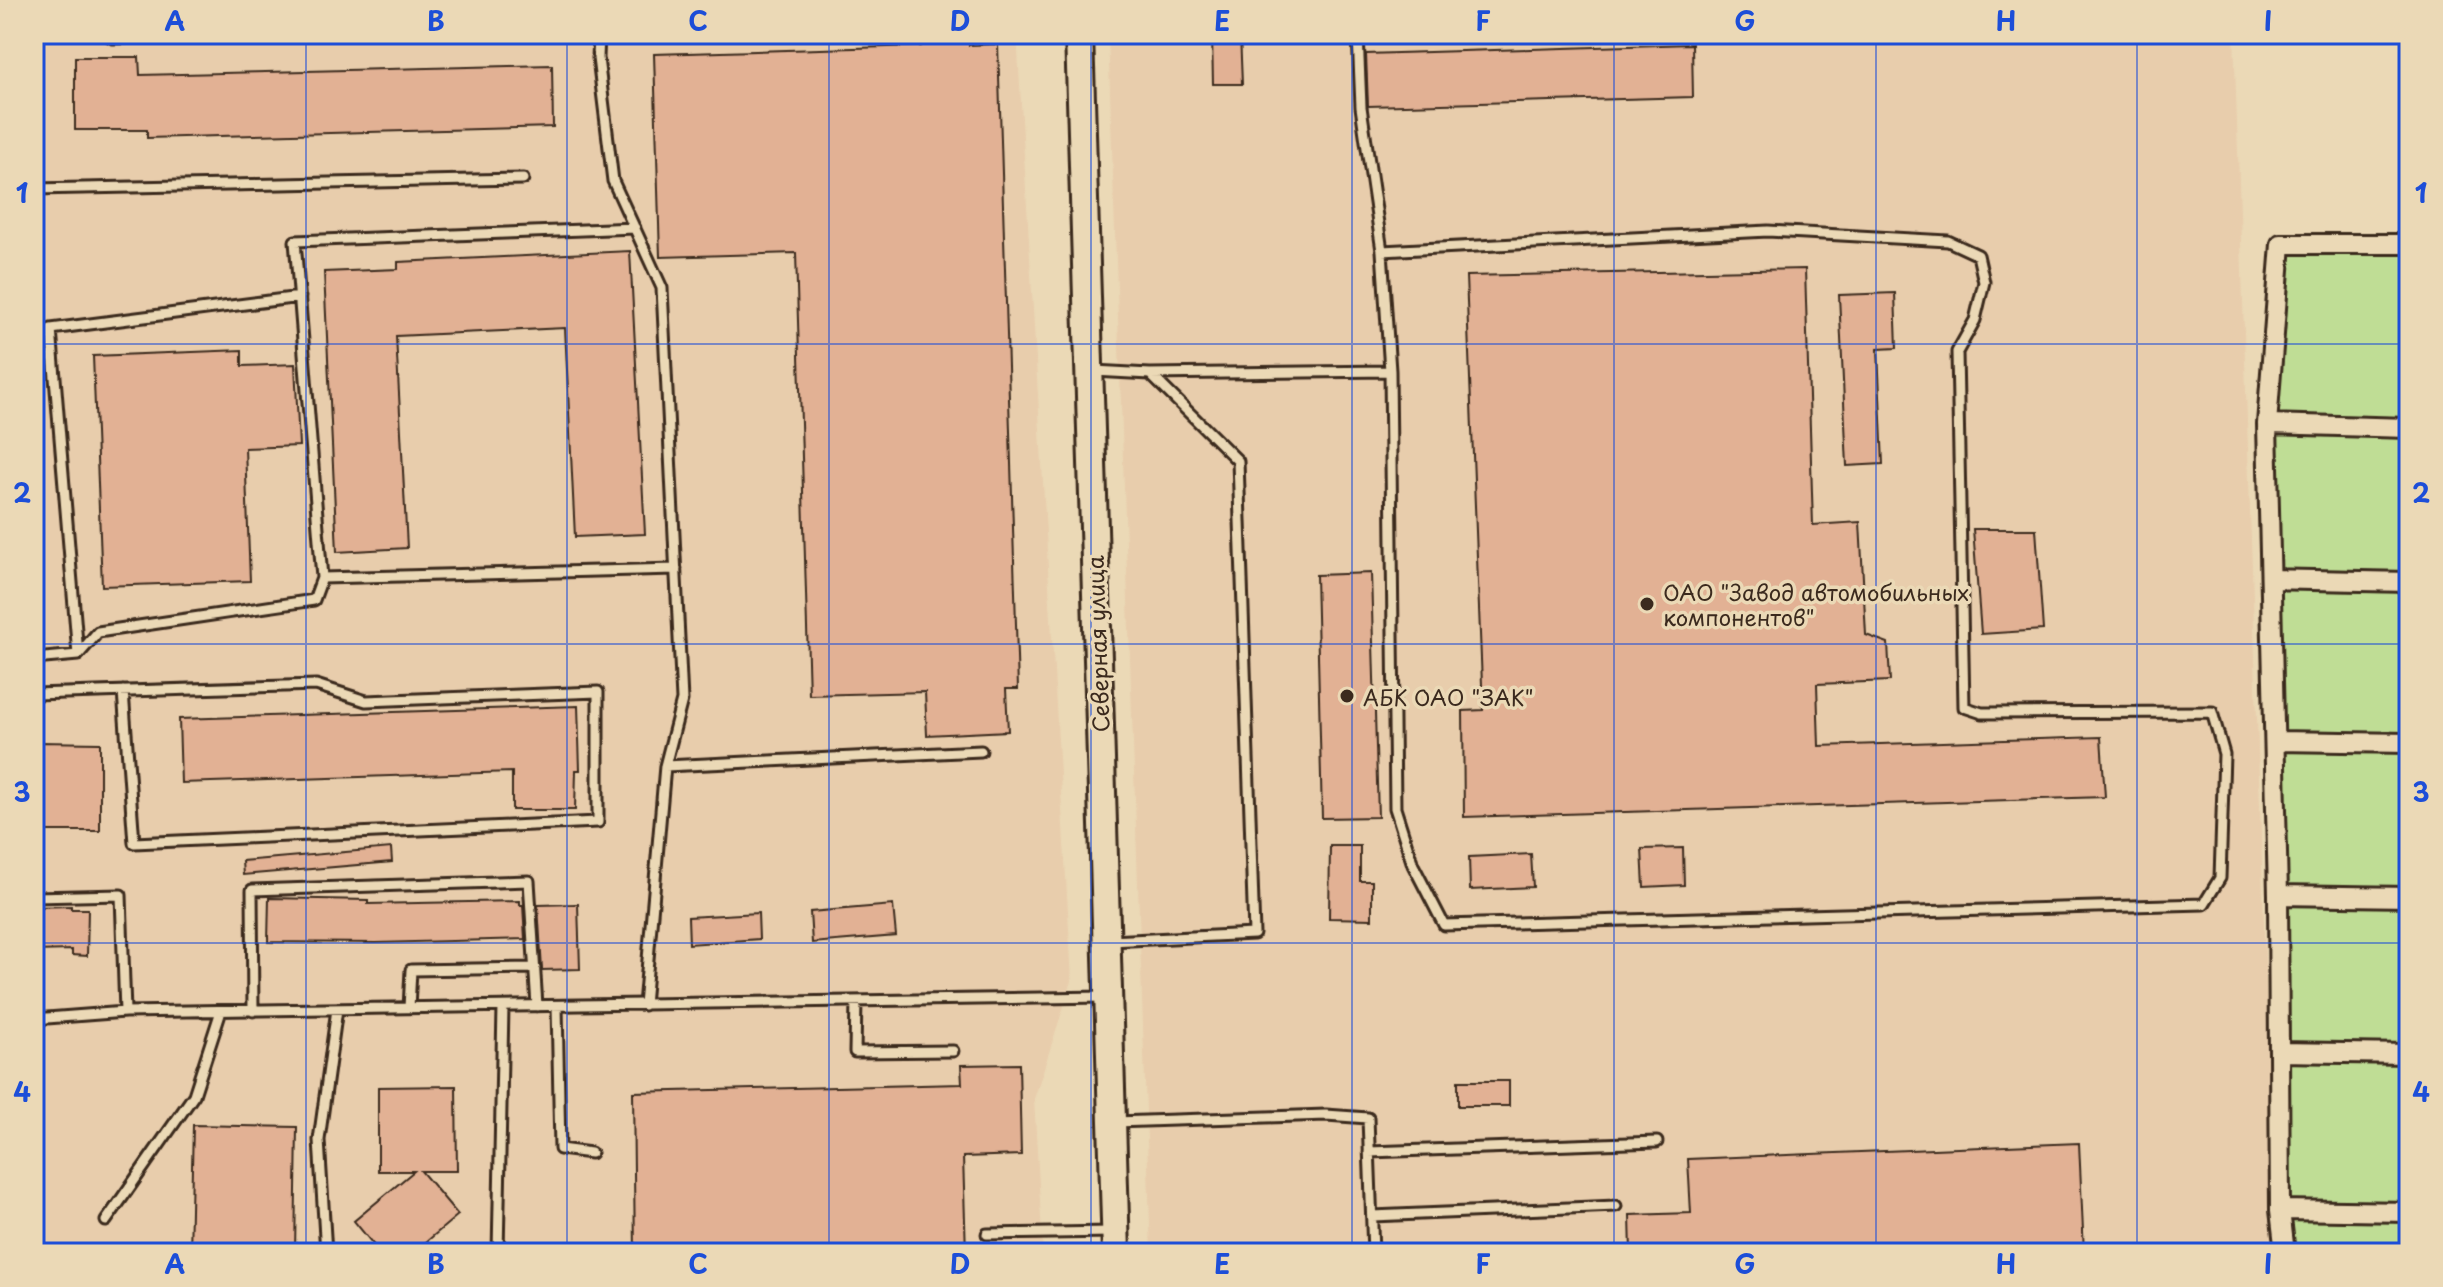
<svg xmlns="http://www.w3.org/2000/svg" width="2443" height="1287" font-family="'Playpen Sans',sans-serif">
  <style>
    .built { fill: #e8cdac }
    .green { fill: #bfdd95; stroke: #7d845a; stroke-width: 2 }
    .building { fill: #e2b194; stroke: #3b2a1e; stroke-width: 2 }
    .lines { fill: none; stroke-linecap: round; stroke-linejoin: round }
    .lane-casing { stroke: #3b2a1e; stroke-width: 15 }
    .street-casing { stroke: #3b2a1e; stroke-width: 24 }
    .secondary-casing { stroke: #3b2a1e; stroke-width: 32 }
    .lane { stroke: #ebd9b6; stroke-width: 9 }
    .street { stroke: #ebd9b6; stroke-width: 18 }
    .secondary { stroke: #ebd9b6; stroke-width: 26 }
    .grid { fill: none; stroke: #1d4ed8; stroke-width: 2; stroke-opacity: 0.55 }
    .poi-dot { fill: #3b2a1e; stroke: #ebd9b6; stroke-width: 3 }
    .labels { text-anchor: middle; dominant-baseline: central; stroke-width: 7; stroke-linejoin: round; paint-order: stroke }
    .poi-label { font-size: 22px; fill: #3b2a1e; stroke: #ebd9b6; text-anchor: start }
    .street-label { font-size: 22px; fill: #3b2a1e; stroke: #ebd9b6 }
    .neatline { fill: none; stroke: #1d4ed8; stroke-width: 3 }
    .grid-label { font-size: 26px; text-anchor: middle; font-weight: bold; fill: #1d4ed8 }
  </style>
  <rect width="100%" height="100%" fill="#ebd9b6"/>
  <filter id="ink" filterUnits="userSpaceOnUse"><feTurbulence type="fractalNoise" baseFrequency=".0125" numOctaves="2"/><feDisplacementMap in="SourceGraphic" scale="16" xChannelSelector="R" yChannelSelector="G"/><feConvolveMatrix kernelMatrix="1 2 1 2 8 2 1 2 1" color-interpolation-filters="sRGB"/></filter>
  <g filter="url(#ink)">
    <path class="built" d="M34,34H1017L1072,981L1034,1099L1043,1253H34Z
      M1108,34H2234L2275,1253H1151Z"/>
    <path class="green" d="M2281,244H2409V1253H2285L2267,424Z"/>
    <path class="building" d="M920,34H969V45L998,44L1018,689H1006L1008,731L927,735L925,692L809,695L796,253L660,257L654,54L921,46Z
      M1212,34H1240L1242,84H1213Z
      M1692,44L1693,97L1368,106L1366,54Z
      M75,57H139L140,75L552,65L553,127L147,138V130H75Z
      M630,251L645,534L575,537L565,328L396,336L407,548L337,552L324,272L398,269V262Z
      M1805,269L1813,525L1860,522L1866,635L1888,643L1890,681L1817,684L1819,746L2101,737L2105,797L1464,817L1463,711L1483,710L1466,276Z
      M1895,293L1897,348L1878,349L1883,464L1847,466L1839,295Z
      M242,350V366L295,364L299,446L245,448L250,581L102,586L93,356Z
      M1973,529H2036L2043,630L1981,634Z
      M1371,573L1378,817L1322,818L1316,575Z
      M578,706L580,770H576L575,810H512V772L181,783L179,719Z
      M39,742L100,743V831H38Z
      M1330,846H1360V881H1372V919L1329,918Z
      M391,848L392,862L243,875L242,861Z
      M1683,848L1684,885L1644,887L1642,849Z
      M1531,854L1533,887L1470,890L1469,857Z
      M269,898L368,900V904L520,901V905H523L525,939L376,943L268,942Z
      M578,904L580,969L542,970L538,905Z
      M893,905L896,936L812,943L810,912Z
      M71,906V909H88L87,956L72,955V950L34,951V907Z
      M758,913L759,939L689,944L688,917Z
      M1019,1064L1021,1155L963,1157L966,1253H635L633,1092L962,1084L961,1065Z
      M1458,1081H1509V1106H1458Z
      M456,1086L457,1171H421L458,1215L413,1253H380L354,1221L414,1171H378V1087Z
      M193,1125L297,1127L295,1253H190Z
      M2079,1143L2084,1253H1631L1630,1215L1691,1213L1688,1159Z"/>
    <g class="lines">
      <defs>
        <path id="lane" d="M106,34L113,38L239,34
          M599,34L598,58L613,181L662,288L682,700L665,766
          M1358,34L1361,107L1382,251L1390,371L1395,808L1413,865L1444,925L2204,904L2220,878L2224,754L2212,712L1982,713L1964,707L1957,352L1975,320L1984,282L1978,255L1948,241L1768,231L1382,251
          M34,189L523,179
          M635,228L295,241L322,578L676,569
          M1094,371L1150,374L1390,371
          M78,655L51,329L300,297
          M34,659L78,655L98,632L314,600L322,578
          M34,694L316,685L366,701L598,692V822L134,843L123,691
          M34,897L121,895L125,1012
          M1110,941L1254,934L1238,461L1150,374
          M856,1001L855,1052L953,1051
          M644,1005L665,766L981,751
          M557,1006L560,1149L591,1153
          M409,1008L411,970L535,968
          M253,1011L252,890L529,881L537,1006
          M34,1019L125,1012L1106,997
          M1115,1122L1326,1115L1368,1118L1373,1253
          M1369,1152L1657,1142
          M1372,1216L1616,1206
          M106,1221L194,1095L221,1011
          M987,1234L1112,1232
          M326,1253L319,1140L337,1009
          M498,1253L503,1007"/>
        <path id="street" d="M2267,424L2409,428
          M2271,579L2409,582
          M2275,741L2409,743
          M2278,895L2409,897
          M2279,1052L2409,1054
          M2280,1210L2409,1212
          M2285,1253L2280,1210L2278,895L2267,424L2281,244H2409"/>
        <path id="secondary" d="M1079,34L1116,1253"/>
      </defs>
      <use href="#lane" class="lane-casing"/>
      <use href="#street" class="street-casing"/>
      <use href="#secondary" class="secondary-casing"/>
      <use href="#lane" class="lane"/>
      <use href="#street" class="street"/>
      <use href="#secondary" class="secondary"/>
    </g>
  </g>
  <path class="grid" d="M306,34V1253M567,34V1253M829,34V1253M1091,34V1253M1352,34V1253M1614,34V1253M1876,34V1253M2137,34V1253M34,344H2409M34,644H2409M34,943H2409"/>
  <g class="poi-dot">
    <circle cx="1647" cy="604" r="8"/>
    <circle cx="1347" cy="696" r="8"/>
  </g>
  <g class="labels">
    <g class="poi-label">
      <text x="1663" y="591">ОАО "Завод автомобильных<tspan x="1663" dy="25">компонентов"</tspan></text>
      <text x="1363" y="696">АБК ОАО "ЗАК"</text>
    </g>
    <g class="street-label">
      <text transform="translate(1097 644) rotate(-92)">Северная улица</text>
    </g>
  </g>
  <rect width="2443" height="1287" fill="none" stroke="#ebd9b6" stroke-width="88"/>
  <rect x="44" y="44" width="2355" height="1199" class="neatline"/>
  <g class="grid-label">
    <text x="175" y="31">A</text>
    <text x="436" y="31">B</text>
    <text x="698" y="31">C</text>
    <text x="960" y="31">D</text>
    <text x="1222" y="31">E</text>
    <text x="1483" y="31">F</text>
    <text x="1745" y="31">G</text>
    <text x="2006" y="31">H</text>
    <text x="2268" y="31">I</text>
    <text x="22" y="203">1</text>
    <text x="2421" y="203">1</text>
    <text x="22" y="503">2</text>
    <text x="2421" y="503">2</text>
    <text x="22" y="802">3</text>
    <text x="2421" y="802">3</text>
    <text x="22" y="1102">4</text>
    <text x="2421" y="1102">4</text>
    <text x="175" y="1274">A</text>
    <text x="436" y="1274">B</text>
    <text x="698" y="1274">C</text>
    <text x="960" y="1274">D</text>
    <text x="1222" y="1274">E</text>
    <text x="1483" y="1274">F</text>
    <text x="1745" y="1274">G</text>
    <text x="2006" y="1274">H</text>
    <text x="2268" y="1274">I</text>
  </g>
</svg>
